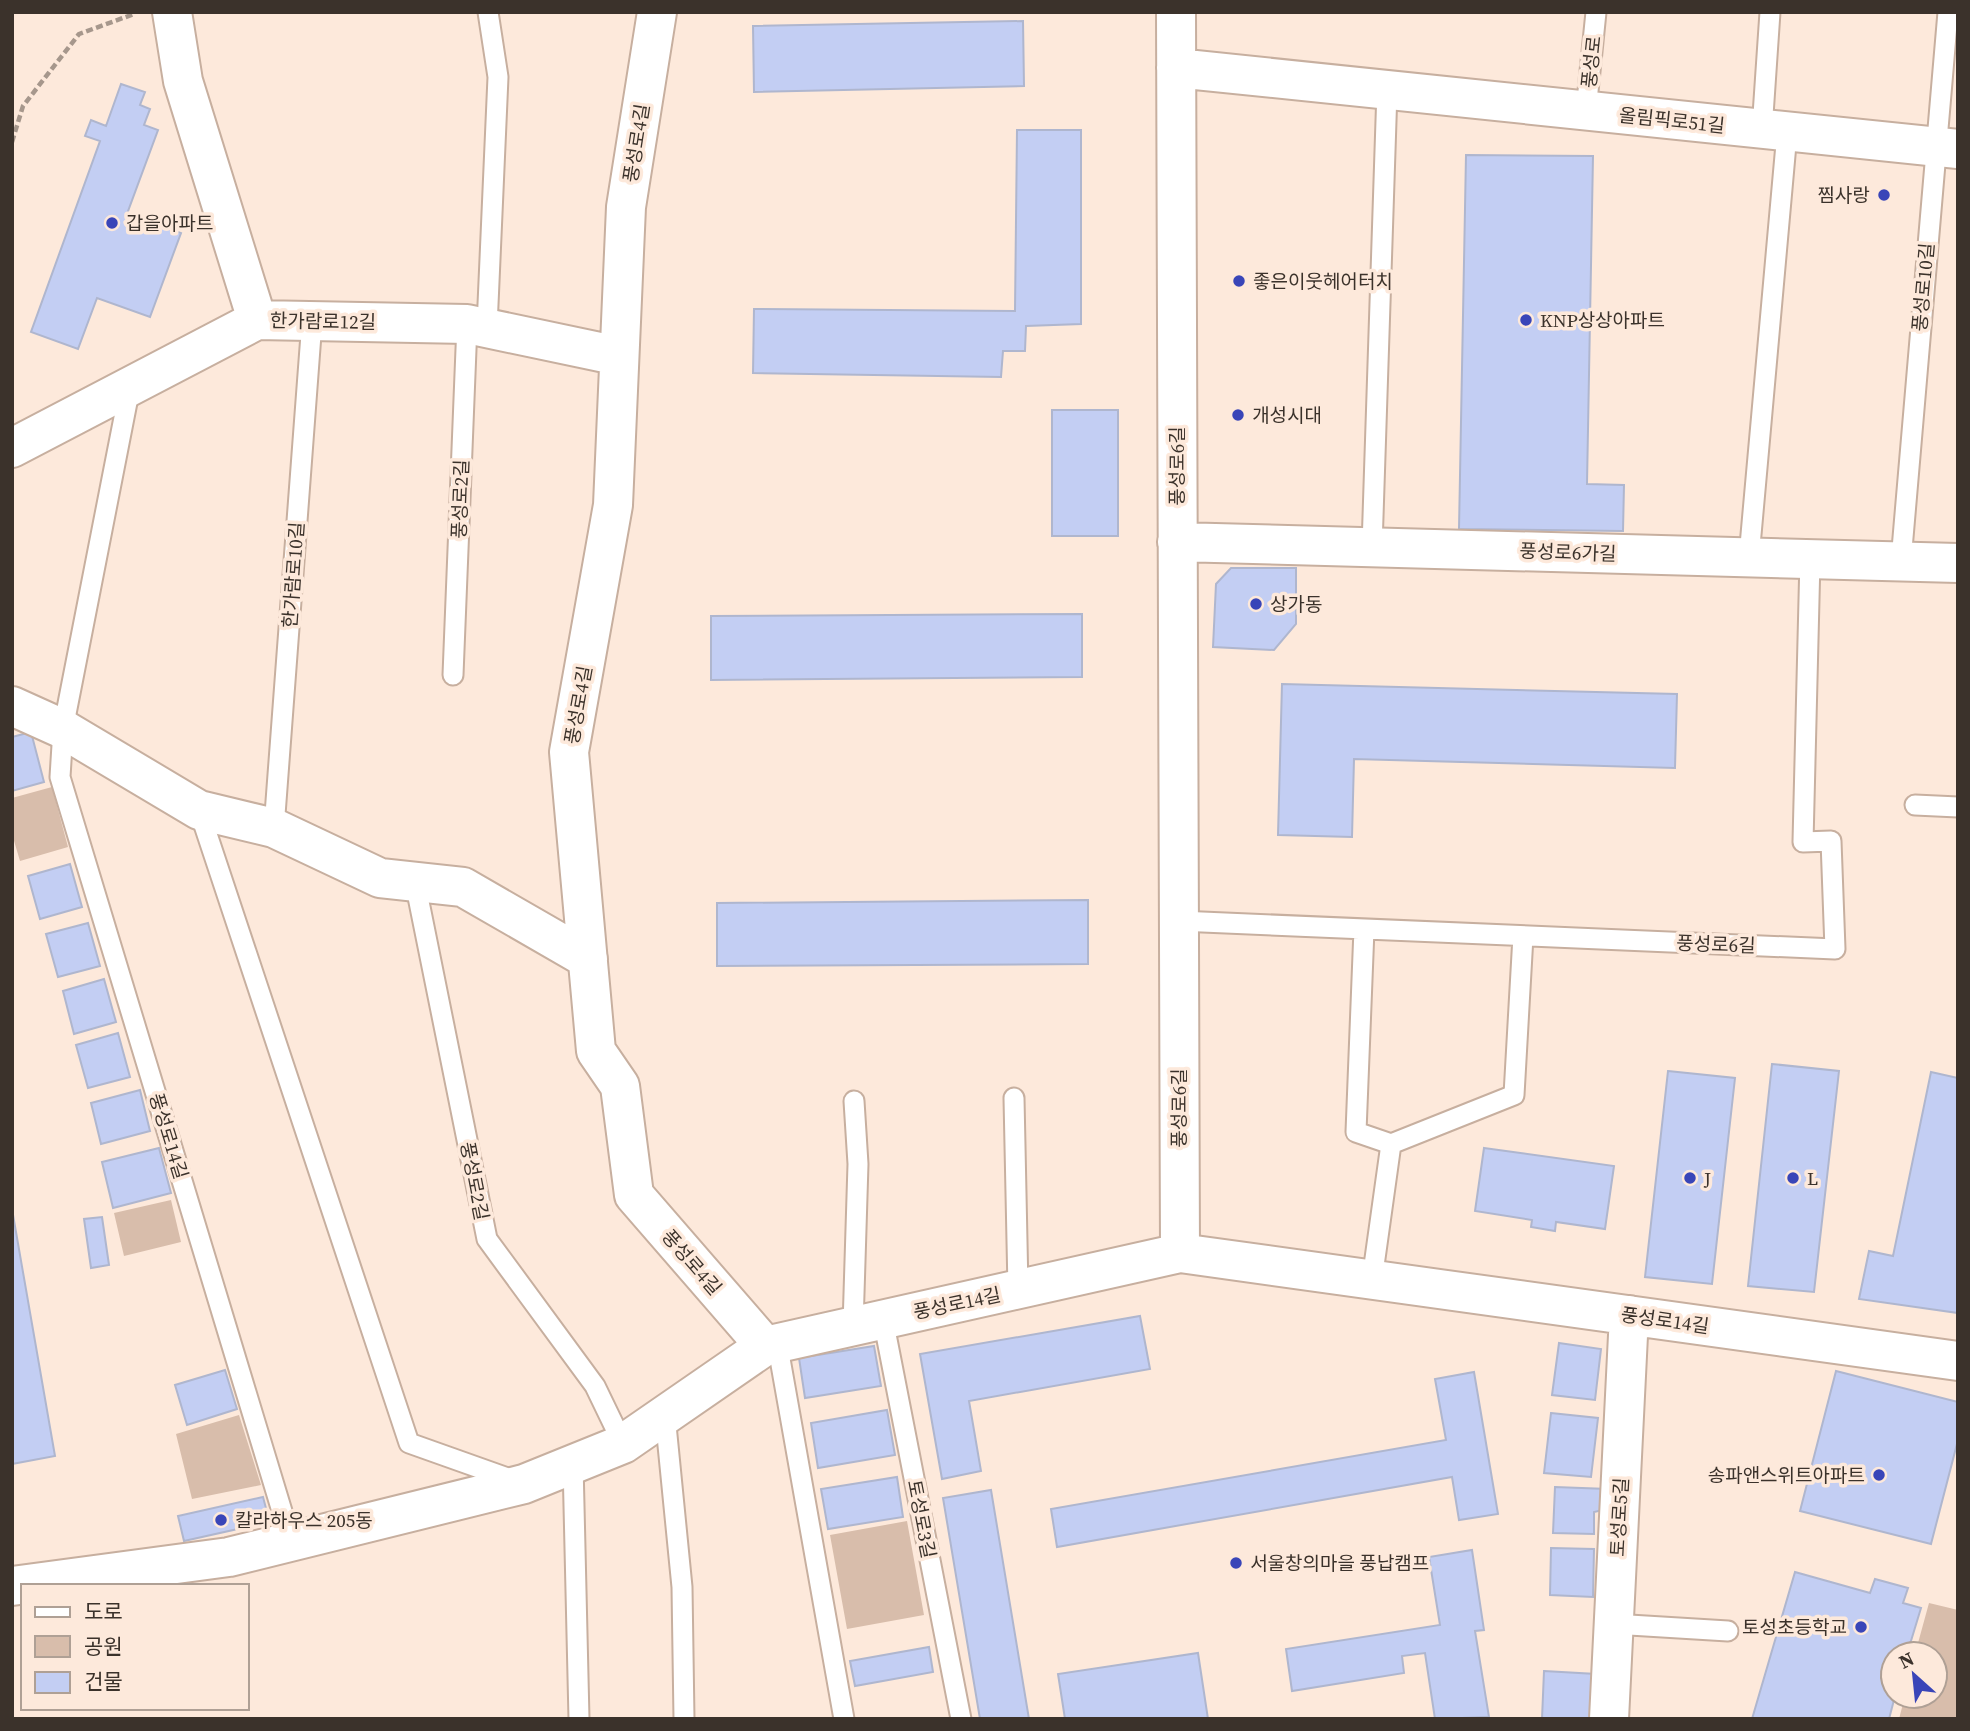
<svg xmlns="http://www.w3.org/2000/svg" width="1970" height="1731" font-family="'Source Serif 4','Noto Sans KR',serif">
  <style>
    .green { fill: #d8bdab }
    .building { fill: #c3cef3; stroke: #afb6ce; stroke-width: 2 }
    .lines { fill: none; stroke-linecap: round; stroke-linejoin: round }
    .lane-casing { stroke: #c7af9f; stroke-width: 23 }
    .street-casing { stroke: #c7af9f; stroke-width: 42 }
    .path { stroke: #a6978c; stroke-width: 4.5; stroke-dasharray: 7 3.5; stroke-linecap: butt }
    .lane { stroke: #fff; stroke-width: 19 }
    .street { stroke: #fff; stroke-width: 38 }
    .poi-dot { fill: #3945b8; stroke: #fde9db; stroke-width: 2.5 }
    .labels { text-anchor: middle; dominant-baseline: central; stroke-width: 7; stroke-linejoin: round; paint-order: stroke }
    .street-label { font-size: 19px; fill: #3b322b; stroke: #fde9db }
    .poi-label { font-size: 19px; fill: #3b322b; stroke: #fde9db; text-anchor: start }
  </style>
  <rect width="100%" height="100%" fill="#fde9db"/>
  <path class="green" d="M52,787L68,847L20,861L12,834V798Z
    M171,1200L181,1242L124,1256L114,1213Z
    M239,1415L261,1485L192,1499L176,1434Z
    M907,1521L924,1615L847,1629L830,1535Z
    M1929,1603L1958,1610V1719H1899L1905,1696H1935V1654H1915Z"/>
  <path class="building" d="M1023,21L1024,86L754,92L753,26Z
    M121,84L145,92L140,105L150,109L144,125L158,130L127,214L181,233L150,317L97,298L78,349L31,332L100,141L85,136L91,120L106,126Z
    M1017,130H1081V324L1026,326L1025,351H1003L1001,377L753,373L754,309L1015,311Z
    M1466,155L1593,156L1587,484L1624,485L1623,531L1459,529Z
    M1052,410H1118V536H1052Z
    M1231,568H1296V624L1274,650L1213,647L1216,584Z
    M1082,614V677L711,680V616Z
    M1282,684L1677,694L1675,768L1354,759L1352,837L1278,835Z
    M31,732L44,782L12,791V737Z
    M70,864L82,907L40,919L28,876Z
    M1088,900V964L717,966V903Z
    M88,923L100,966L58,977L46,934Z
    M104,979L116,1022L74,1034L63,991Z
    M118,1033L130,1077L88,1088L76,1045Z
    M1772,1064L1839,1071L1814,1292L1748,1286Z
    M1668,1071L1735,1078L1712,1284L1645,1277Z
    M1931,1072L1958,1078V1313L1859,1299L1869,1251L1893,1256Z
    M140,1090L150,1131L101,1144L91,1103Z
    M159,1148L171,1193L113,1208L102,1162Z
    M1484,1148L1614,1166L1605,1229L1556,1222L1555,1231L1531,1227L1532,1220L1475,1211Z
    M12,1209L55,1456L12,1464Z
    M102,1217L109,1265L91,1268L84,1219Z
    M1140,1316L1150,1369L969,1401L981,1471L942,1479L920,1354Z
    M1559,1343L1601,1349L1595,1400L1552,1395Z
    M874,1346L881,1386L805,1398L799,1358Z
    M225,1370L237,1409L187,1425L175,1385Z
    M1836,1371L1958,1402V1440L1931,1544L1800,1511Z
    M1474,1372L1498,1514L1459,1520L1452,1477L1057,1547L1051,1509L1446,1440L1435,1379Z
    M887,1410L895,1455L818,1468L811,1423Z
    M1551,1413L1598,1418L1591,1477L1544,1473Z
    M897,1477L903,1517L828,1529L821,1489Z
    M1555,1487L1608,1489L1607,1509L1594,1512V1534L1553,1533Z
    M991,1490L1029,1719H980L943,1498Z
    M263,1497L267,1512L260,1524L184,1541L178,1516Z
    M1551,1548L1594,1549L1593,1597L1550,1595Z
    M1472,1550L1484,1630L1475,1631L1489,1717L1435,1719L1425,1653L1402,1656L1404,1673L1292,1691L1286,1649L1440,1625L1429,1557Z
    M1795,1572L1870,1593L1875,1579L1908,1588L1903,1603L1921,1608L1907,1654H1893V1696H1895L1889,1719H1752Z
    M929,1647L933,1672L855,1686L850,1661Z
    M1198,1653L1208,1719H1065L1058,1674Z
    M1544,1671L1596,1674L1594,1719H1542Z"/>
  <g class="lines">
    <defs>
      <path id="lane" d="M1586,111L1596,12
        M1762,130L1770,12
        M487,327L498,77L488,12
        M130,387L63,729L60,777L291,1541
        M1372,547L1387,90
        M1749,557L1787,133
        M1901,561L1948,12
        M453,675L467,324
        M1915,805L1958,807
        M199,810L409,1443L516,1481
        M274,828L312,321
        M415,882L487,1239L595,1386L623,1444
        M1179,921L1835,949L1831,841L1803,842L1810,559
        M1364,929L1356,1132L1391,1144L1372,1280
        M1014,1098L1018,1289
        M1391,1144L1514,1095L1523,936
        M883,1319L961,1719
        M853,1326L858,1164L854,1101
        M777,1342L844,1719
        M665,1415L682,1587L684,1719
        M573,1463L579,1719
        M1613,1624L1728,1631"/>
      <path id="street" d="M172,12L183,81L257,320
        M657,12L626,207L613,505L569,752L596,1051L620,1086L634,1195L765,1346
        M1176,12L1180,1253
        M1176,68L1958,149
        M12,448L257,320L467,324L619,356
        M1177,542L1958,563
        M12,706L63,729L199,810L274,828L380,878L463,887L588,959
        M12,1586L229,1557L524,1484L623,1444L765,1346L1180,1253L1958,1361
        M1609,1719L1629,1315"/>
    </defs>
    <use href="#lane" class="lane-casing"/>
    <use href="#street" class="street-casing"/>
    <path class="path" d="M12,142L23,106L79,34L134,14"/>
    <use href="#lane" class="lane"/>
    <use href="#street" class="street"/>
  </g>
  <g class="poi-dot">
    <circle cx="1884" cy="195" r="7"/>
    <circle cx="112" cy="223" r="7"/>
    <circle cx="1239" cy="281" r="7"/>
    <circle cx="1526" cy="320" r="7"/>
    <circle cx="1238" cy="415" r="7"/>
    <circle cx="1256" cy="604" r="7"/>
    <circle cx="1690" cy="1178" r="7"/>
    <circle cx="1793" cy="1178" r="7"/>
    <circle cx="1879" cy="1475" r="7"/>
    <circle cx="221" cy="1520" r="7"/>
    <circle cx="1236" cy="1563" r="7"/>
    <circle cx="1861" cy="1627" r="7"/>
  </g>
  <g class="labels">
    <g class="street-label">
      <text transform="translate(1591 62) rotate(-84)">풍성로</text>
      <text transform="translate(1672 120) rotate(6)">올림픽로51길</text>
      <text transform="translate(636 143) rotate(-81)">풍성로4길</text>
      <text transform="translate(1923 287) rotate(-85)">풍성로10길</text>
      <text transform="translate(323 321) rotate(1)">한가람로12길</text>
      <text transform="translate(1177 466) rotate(-90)">풍성로6길</text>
      <text transform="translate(460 499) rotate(-88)">풍성로2길</text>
      <text transform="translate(1568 552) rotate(2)">풍성로6가길</text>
      <text transform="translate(293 575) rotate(-86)">한가람로10길</text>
      <text transform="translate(578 705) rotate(-80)">풍성로4길</text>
      <text transform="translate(1716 944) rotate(2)">풍성로6길</text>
      <text transform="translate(1179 1108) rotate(-90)">풍성로6길</text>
      <text transform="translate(169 1136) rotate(73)">풍성로14길</text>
      <text transform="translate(475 1181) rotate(79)">풍성로2길</text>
      <text transform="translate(692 1262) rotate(49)">풍성로4길</text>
      <text transform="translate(957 1303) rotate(-12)">풍성로14길</text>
      <text transform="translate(1665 1320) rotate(8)">풍성로14길</text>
      <text transform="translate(1619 1517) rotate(-87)">토성로5길</text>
      <text transform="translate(922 1519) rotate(79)">토성로3길</text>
    </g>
    <g class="poi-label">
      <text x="1870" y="195" text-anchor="end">찜사랑</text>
      <text x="126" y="223">갑을아파트</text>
      <text x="1253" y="281">좋은이웃헤어터치</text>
      <text x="1540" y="320">KNP상상아파트</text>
      <text x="1252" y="415">개성시대</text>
      <text x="1270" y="604">상가동</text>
      <text x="1704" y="1178">J</text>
      <text x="1807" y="1178">L</text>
      <text x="1865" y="1475" text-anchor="end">송파앤스위트아파트</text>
      <text x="235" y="1520">칼라하우스 205동</text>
      <text x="1250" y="1563">서울창의마을 풍납캠프</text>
      <text x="1847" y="1627" text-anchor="end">토성초등학교</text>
    </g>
  </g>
  <rect width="1970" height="1731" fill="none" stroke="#3b322b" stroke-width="28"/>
  <rect x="21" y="1584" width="228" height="126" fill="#fde9db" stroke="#afa095" stroke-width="2"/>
  <rect x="35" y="1607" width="35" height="10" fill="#ffffff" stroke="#afa095" stroke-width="2"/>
  <text x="84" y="1619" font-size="21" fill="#3b322b">도로</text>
  <rect x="35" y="1636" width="35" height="21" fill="#d8bdab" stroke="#afa095" stroke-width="2"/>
  <text x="84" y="1654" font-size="21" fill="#3b322b">공원</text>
  <rect x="35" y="1672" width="35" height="21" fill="#c3cef3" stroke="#afa095" stroke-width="2"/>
  <text x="84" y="1689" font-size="21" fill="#3b322b">건물</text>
  <g transform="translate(1914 1675) rotate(333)"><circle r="33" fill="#fde9db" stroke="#afa095" stroke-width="2"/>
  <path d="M0-5L12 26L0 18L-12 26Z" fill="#3945b8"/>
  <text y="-10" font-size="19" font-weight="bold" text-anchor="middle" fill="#3b322b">N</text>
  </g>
</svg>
